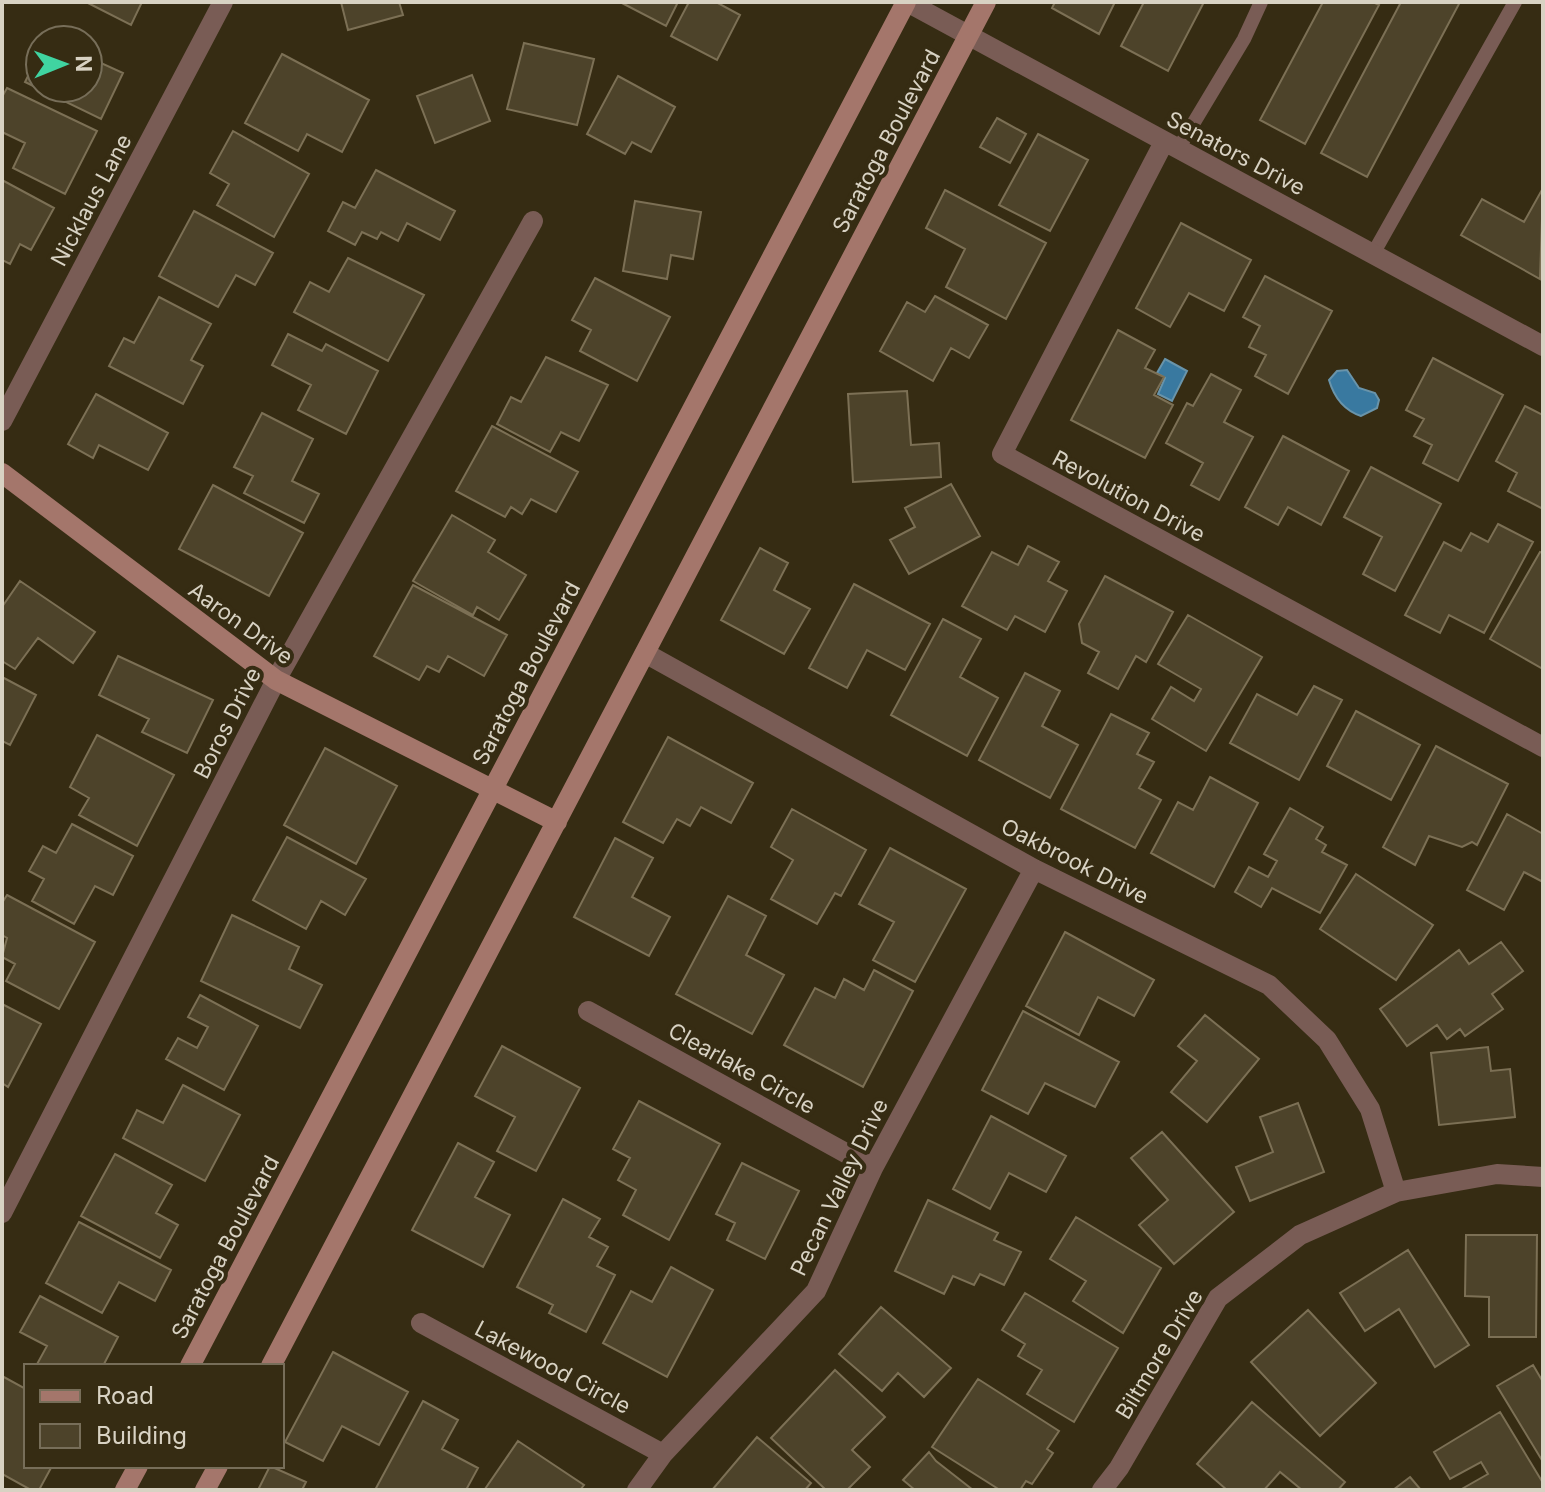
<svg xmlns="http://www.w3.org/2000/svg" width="1545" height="1492" font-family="Inter,sans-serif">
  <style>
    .water { fill: #3979a0; stroke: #6994aa; stroke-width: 2 }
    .building { fill: #4d432a; stroke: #7c7055; stroke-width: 2 }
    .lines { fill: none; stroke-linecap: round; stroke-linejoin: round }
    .lane { stroke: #795c55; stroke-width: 14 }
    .street { stroke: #795c55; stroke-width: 20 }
    .secondary { stroke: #a4766b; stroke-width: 20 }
    .labels { text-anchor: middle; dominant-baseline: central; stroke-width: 8; stroke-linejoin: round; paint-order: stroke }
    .street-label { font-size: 22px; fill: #d8d2c3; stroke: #362c13 }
  </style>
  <rect width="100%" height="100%" fill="#362c13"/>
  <path class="water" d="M1165,359L1187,371L1172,401L1158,394L1165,378L1157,373Z
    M1347,370L1359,388L1375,393L1379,400L1377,408L1361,416C1343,410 1334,397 1329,380L1337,371Z"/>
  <path class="building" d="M86,2H142L131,25Z
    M341,2H399L403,15L348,30Z
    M620,2H678L666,26Z
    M689,2H716L740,15L717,60L671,36Z
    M1055,2H1115L1099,34L1052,8Z
    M1144,2H1204L1168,71L1121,46Z
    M1323,2H1373L1379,5L1305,144L1260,120Z
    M1401,2H1460L1367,177L1321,153Z
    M524,43L594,59L577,125L507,109Z
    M40,52V88H88V57L123,73L101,119L25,82Z
    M282,54L369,100L342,152L307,134L298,151L245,123Z
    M472,75L490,121L435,143L417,96Z
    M618,76L675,107L651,152L632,142L625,154L587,134Z
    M7,88L97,131L65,194L13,168L25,143L2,132V97Z
    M997,118L1026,134L1010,163L980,147Z
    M233,131L309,174L274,237L217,205L229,184L210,173Z
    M1038,134L1088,160L1050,231L999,205Z
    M376,170L455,211L440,240L407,223L398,241L381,232L377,239L362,232L355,245L328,231L343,202L355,208Z
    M2,180L54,208L31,250L20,244L10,264L2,260Z
    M1543,188L1540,279L1461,235L1482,199L1524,222Z
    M945,190L1046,243L1006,319L946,287L965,249L926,228Z
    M635,201L701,212L693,259L671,255L667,279L623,271Z
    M194,211L273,253L255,285L236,275L218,307L159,276Z
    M1181,223L1251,260L1224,311L1189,293L1170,327L1136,308Z
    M348,258L424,295L388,361L294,312L310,282L329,292Z
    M1265,276L1332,311L1288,394L1255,376L1266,355L1249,347L1260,326L1243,317Z
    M595,278L670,317L637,381L580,351L591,330L572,320Z
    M935,296L988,325L969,358L951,348L933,381L880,351L907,302L925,312Z
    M159,297L211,324L191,360L203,366L183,404L109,366L124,338L134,343Z
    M1118,330L1155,350L1145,368L1164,377L1154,395L1173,405L1145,458L1071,420Z
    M288,334L322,351L326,344L378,371L346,434L298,410L311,385L272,365Z
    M546,357L608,385L579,441L561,432L550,452L497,424L511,397L521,402Z
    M1433,358L1503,395L1458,481L1423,463L1432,445L1414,436L1424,419L1406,410Z
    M1211,374L1241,390L1224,422L1253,437L1219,500L1191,485L1203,463L1166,443L1187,403L1193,406Z
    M907,391L911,445L939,443L941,477L853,482L848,394Z
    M96,394L168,433L148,470L99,445L93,458L68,444Z
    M1525,406L1543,415V509L1508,491L1517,473L1496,461Z
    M262,413L313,439L292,481L319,494L304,523L244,493L253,476L234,467Z
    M492,426L578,472L556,512L531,499L522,514L511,507L505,517L456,491Z
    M1283,436L1349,471L1321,525L1288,507L1278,525L1245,507Z
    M1371,467L1441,504L1395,591L1363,574L1382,537L1344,517Z
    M951,484L980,536L909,574L890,540L915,527L905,508Z
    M213,485L303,533L269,596L179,549Z
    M452,515L495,540L488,552L526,575L499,620L477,607L473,615L413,581Z
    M1498,524L1533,542L1484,633L1449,615L1440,633L1405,615L1444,542L1461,551L1471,533L1488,542Z
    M1028,546L1059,562L1048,581L1067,591L1045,632L1015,616L1007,630L962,606L992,552L1018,565Z
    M760,548L788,563L774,590L810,609L784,654L721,620Z
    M1540,552L1543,553V669L1490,639Z
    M1105,576L1173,612L1146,662L1136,656L1118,689L1088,673L1099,652L1082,643L1079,624Z
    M20,581L95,632L73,663L38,638L15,669L2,661V607Z
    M854,584L930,624L905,670L867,650L847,688L809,668Z
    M413,585L507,635L484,676L448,656L439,672L427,666L419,680L374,656Z
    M1188,615L1262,657L1206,751L1152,719L1171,687L1194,701L1201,689L1158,664Z
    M943,619L981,639L960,677L998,698L967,756L891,715Z
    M118,656L213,700L187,753L142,732L149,719L99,695Z
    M1025,673L1060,691L1042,726L1078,745L1050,798L979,760Z
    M2,677L36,695L10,745L2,741Z
    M1314,686L1342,700L1299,780L1230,743L1257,694L1297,715Z
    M1356,711L1420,745L1391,800L1327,766Z
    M1111,714L1149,733L1137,754L1154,762L1139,788L1161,800L1135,848L1061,809Z
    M97,735L174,775L137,846L79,815L89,798L70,787Z
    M668,737L753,783L731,823L701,807L690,826L677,819L663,843L623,822Z
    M1436,746L1508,784L1477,845L1472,842L1462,847L1429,836L1415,865L1383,847Z
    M325,748L397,786L356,864L284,825Z
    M1210,777L1258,803L1214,887L1151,853L1178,802L1193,810Z
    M1290,808L1323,827L1316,839L1326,845L1322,852L1347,865L1320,913L1272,888L1261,907L1235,892L1249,867L1268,877L1277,861L1264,854Z
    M792,809L866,850L841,896L835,893L817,924L771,899L793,860L771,847Z
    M1507,814L1543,834V882L1524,872L1504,910L1467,890Z
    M72,824L133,856L113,895L95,886L74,924L32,901L44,879L29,871L43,846L56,853Z
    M287,837L366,879L345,915L321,901L306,929L253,900Z
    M615,838L653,858L632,897L670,917L649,956L574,917Z
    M890,848L966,889L915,982L873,960L894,922L859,904Z
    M1356,874L1433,925L1396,980L1320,929Z
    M7,895L95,942L59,1009L6,981L15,964L2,957L7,938L2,935V903Z
    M728,896L766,916L746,955L784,975L752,1034L676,994Z
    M232,915L299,947L289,969L322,985L300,1028L201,981Z
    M1065,932L1154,980L1134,1016L1098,997L1079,1035L1026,1006Z
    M1501,942L1523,971L1492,994L1503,1009L1465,1036L1460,1029L1447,1039L1437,1025L1407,1046L1380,1009L1459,950L1469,964Z
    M874,970L913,991L863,1087L784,1045L815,988L835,998L844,979L864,990Z
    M200,995L258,1026L224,1090L166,1059L178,1038L197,1048L208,1027L188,1017Z
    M2,1004L41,1024L8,1087L2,1083Z
    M1023,1011L1119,1062L1095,1107L1045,1083L1028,1114L982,1090Z
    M1205,1015L1259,1059L1207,1122L1171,1092L1197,1061L1178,1046Z
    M502,1046L580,1088L536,1171L497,1151L515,1117L475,1096Z
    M1488,1047L1491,1071L1510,1069L1515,1117L1439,1125L1431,1053Z
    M183,1085L240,1115L205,1181L123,1138L137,1110L163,1123Z
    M639,1101L720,1144L669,1240L623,1215L636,1190L618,1180L630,1158L613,1149Z
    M1298,1103L1324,1172L1250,1201L1236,1167L1273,1152L1260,1117Z
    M991,1116L1066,1156L1046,1192L1009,1173L990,1209L953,1189Z
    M1162,1132L1234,1212L1174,1264L1139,1225L1168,1200L1131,1158Z
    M458,1143L494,1162L475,1197L510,1215L483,1267L412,1230Z
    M115,1154L172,1185L156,1213L178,1225L160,1258L81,1216Z
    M742,1163L799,1191L765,1259L727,1240L735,1223L716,1214Z
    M563,1199L600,1219L589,1237L608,1247L597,1266L615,1275L586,1332L549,1313L553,1305L517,1287Z
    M928,1200L998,1233L994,1240L1021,1252L1004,1285L980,1274L974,1285L953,1276L944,1294L895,1271Z
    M1076,1217L1161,1268L1123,1333L1073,1301L1086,1281L1050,1259Z
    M79,1222L171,1270L155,1301L119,1282L102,1313L46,1283Z
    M1466,1235H1537L1536,1337H1489V1297L1465,1296Z
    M1408,1250L1469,1345L1435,1367L1399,1309L1365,1331L1340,1293Z
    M671,1267L713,1290L667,1377L603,1343L631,1291L652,1302Z
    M1025,1293L1118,1348L1074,1422L1027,1394L1042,1370L1018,1356L1025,1344L1002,1330Z
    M40,1296L118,1337L103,1366H36L47,1346L20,1332Z
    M881,1307L951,1368L924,1397L898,1373L882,1391L839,1354Z
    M1308,1310L1376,1383L1320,1436L1251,1362Z
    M333,1352L408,1392L379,1445L342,1426L323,1461L285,1442Z
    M1533,1365L1543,1382V1462L1497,1386Z
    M835,1370L885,1417L852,1450L870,1467L847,1490H826L771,1438Z
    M2,1376L26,1389V1466H52L39,1490H31L2,1474Z
    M978,1379L1059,1431L1047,1449L1053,1453L1032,1484L1026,1481L1020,1490H1000L932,1447Z
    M423,1401L458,1420L442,1449L478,1468L466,1490H375Z
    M1252,1402L1345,1482L1338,1490H1302L1280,1472L1264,1490H1227L1197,1464Z
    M1500,1412L1543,1483V1490H1460L1488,1474L1481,1462L1450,1479L1434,1452Z
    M757,1437L811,1483L805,1490H712Z
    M518,1441L584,1485L580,1490L485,1489Z
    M929,1452L936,1461L973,1490H915L903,1480Z
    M270,1466L306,1482L302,1490H258Z
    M1410,1477L1421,1490H1393Z"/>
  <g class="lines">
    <path class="lane" d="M1178,149L1244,39L1261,2
      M1373,254L1515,2"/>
    <path class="street" d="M907,2L1543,346
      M1164,142L1002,454L1543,747
      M2,421L223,2
      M645,653L1034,869L1269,985L1327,1040L1370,1109L1396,1192
      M588,1011L873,1168
      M2,1213L276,680L533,221
      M421,1323L663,1454
      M637,1490L663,1454L816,1291L873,1168L1034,869
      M1102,1490L1119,1468L1218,1298L1300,1235L1396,1192L1497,1174L1543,1177"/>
    <path class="secondary" d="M2,473L276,680L557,822
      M190,1366L906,2
      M271,1366L986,2
      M125,1490L138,1466
      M205,1490L218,1466"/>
  </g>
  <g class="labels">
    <g class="street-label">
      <text transform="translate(886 141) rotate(-62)">Saratoga Boulevard</text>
      <text transform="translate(1236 153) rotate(28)">Senators Drive</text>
      <text transform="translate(91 200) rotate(-62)">Nicklaus Lane</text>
      <text transform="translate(1129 496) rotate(28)">Revolution Drive</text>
      <text transform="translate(241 623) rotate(36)">Aaron Drive</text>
      <text transform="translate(526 673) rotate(-62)">Saratoga Boulevard</text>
      <text transform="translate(227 723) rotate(-63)">Boros Drive</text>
      <text transform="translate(1075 861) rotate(27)">Oakbrook Drive</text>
      <text transform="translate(742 1068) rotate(29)">Clearlake Circle</text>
      <text transform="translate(839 1187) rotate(-64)">Pecan Valley Drive</text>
      <text transform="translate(225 1247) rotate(-62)">Saratoga Boulevard</text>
      <text transform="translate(1159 1354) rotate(-59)">Biltmore Drive</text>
      <text transform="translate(553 1367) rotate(28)">Lakewood Circle</text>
    </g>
  </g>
  <rect width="1545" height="1492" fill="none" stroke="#d8d2c3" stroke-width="8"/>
  <rect x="24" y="1364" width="260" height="104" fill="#362c13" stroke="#776e59" stroke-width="2"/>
  <rect x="40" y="1390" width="40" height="12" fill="#a4766b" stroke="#776e59" stroke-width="2"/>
  <text x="96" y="1404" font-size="24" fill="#d8d2c3">Road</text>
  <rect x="40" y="1424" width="40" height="24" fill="#4d432a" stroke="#776e59" stroke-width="2"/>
  <text x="96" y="1444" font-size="24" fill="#d8d2c3">Building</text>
  <g transform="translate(64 64) rotate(89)"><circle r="38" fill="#362c13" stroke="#776e59" stroke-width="2"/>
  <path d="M0-6L14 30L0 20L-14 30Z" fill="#40d4a1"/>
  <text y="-12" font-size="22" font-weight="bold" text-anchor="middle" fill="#d8d2c3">N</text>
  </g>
</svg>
